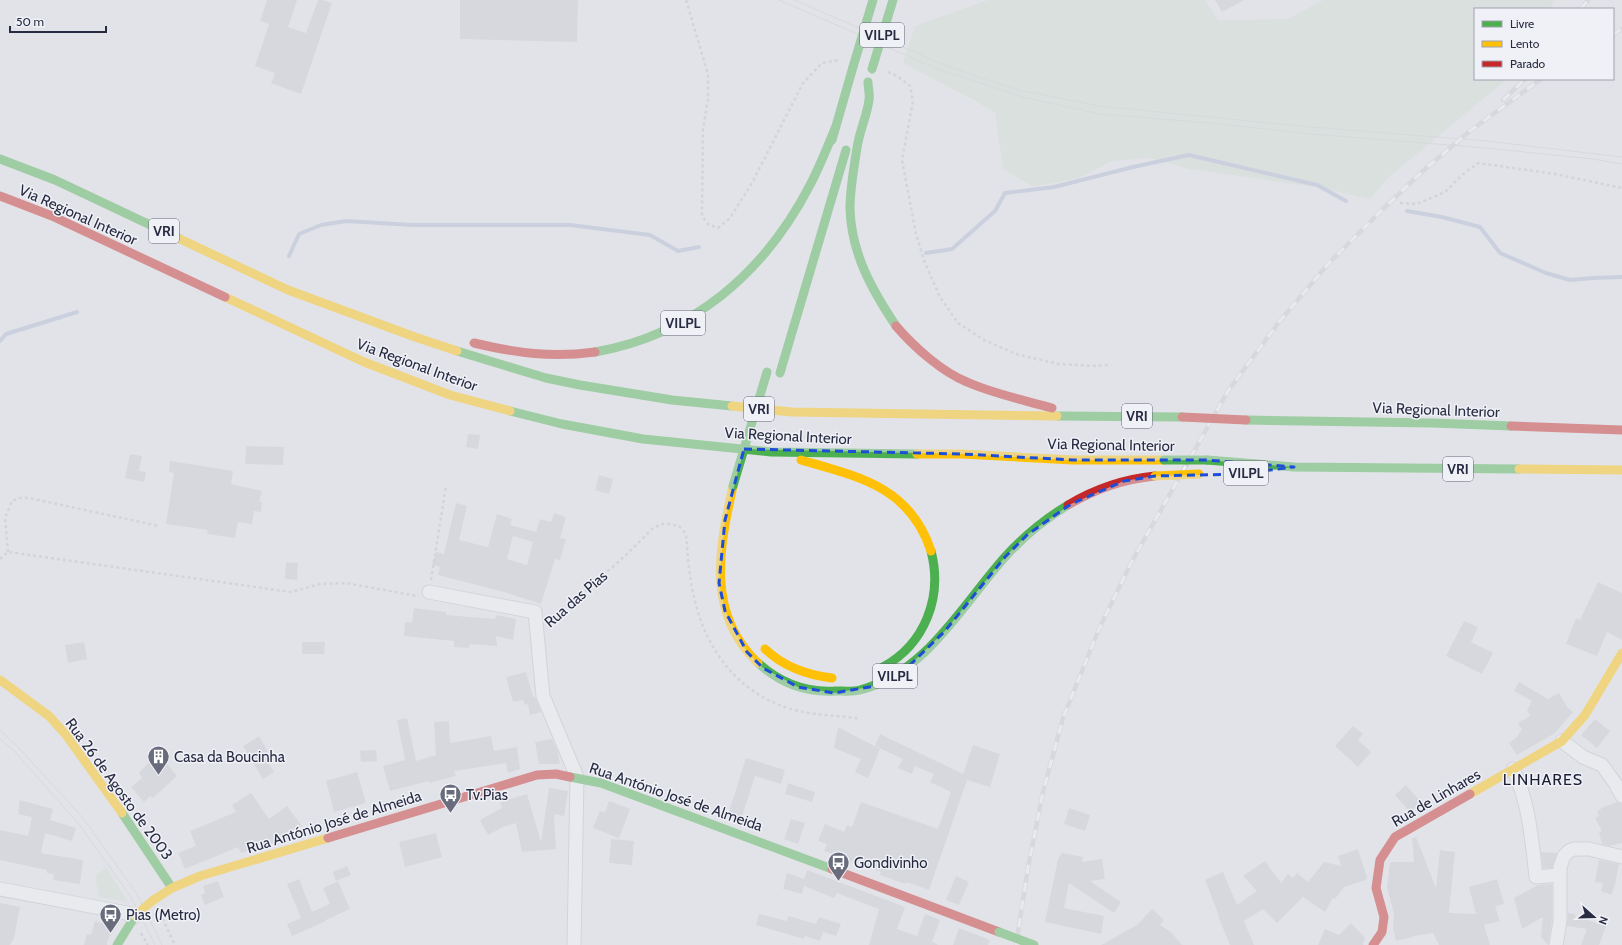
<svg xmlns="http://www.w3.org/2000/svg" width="1622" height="945" font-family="Cabin,sans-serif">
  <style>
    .green { fill: #d0dbd3 }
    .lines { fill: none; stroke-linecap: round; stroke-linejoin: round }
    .stream { stroke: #afb9d4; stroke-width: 4 }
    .building { fill: #c9cad0; fill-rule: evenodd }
    .street-casing { stroke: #bfc0c6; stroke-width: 15 }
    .path { stroke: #c1c2c8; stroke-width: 2.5; stroke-dasharray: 3 3; stroke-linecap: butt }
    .street { stroke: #f2f2f4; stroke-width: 13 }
    .fast { stroke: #4caf50; stroke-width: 9 }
    .slow { stroke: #ffc107; stroke-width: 9 }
    .jam { stroke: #c62828; stroke-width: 9 }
    .tram { stroke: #cbcbcf; stroke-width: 1 }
    .rail-casing { stroke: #cbcbcf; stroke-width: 4.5 }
    .rail { stroke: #f0f1f7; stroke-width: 3; stroke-dasharray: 9; stroke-linecap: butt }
    .fast-bridge { stroke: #4caf50; stroke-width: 9 }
    .slow-bridge { stroke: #ffc107; stroke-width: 9 }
    .jam-bridge { stroke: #c62828; stroke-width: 9 }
    .marked { fill: none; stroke: #1d4ed8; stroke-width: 3; stroke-dasharray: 8 5; stroke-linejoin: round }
    .labels { text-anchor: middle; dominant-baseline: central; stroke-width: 3; stroke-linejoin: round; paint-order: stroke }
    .shield { fill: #f0f1f7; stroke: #646778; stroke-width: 1 }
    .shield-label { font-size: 14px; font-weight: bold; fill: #282c42 }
    .street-label { font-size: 15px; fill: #282c42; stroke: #f0f1f7 }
    .poi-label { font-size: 15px; fill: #282c42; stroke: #f0f1f7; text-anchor: start }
    .neighbourhood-label { font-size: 16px; letter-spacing: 1px; fill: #1a1d33; stroke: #f0f1f7 }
  </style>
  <rect width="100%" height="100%" fill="#e2e3e8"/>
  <path class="green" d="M988,0H1205L1218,20L1288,19L1323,0H1556L1549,9H1475V79H1507L1389,177L1370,199L1317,187L1189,169L1150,158L1112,161L1078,178L1033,187L1003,169L995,113C966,94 933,80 903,63L915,26Z
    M106,867L128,902L99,897L95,877Z"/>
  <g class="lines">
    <path class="stream" d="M1407,211L1442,217L1480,227L1500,253L1546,273L1570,280L1593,278L1622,277
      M926,253L952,249L995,211L1005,193L1054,187L1133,167L1189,155L1317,185L1346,201
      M289,256L299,234L321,225L346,221L412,225H570L650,235L678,251L699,247
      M0,341L6,334L77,312"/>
  </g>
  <path class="building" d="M267,0H297L288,27L306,33L318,0H323L332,3L301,94L271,83L275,73L255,66L269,24L260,21Z
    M460,0H578L577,42L460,39Z
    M1215,0H1244L1222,12Z
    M468,434L480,435L478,449L466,447Z
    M246,446L284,447L283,465L245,464Z
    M130,454L142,456L139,471L146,472L144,482L125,478Z
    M170,461L233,471L231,484L262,491L259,502H262L261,512L254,511L252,524L238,522L235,538L207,534L208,530L166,524L174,473L169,472Z
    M599,475L613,479L609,494L595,490Z
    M456,503L467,506L459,540L488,547L497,514L512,519L510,525L536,532L540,519L551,522L554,513L566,517L560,538L566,539L560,560L555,559L541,604L504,592L438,575L440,567L432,565L436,552L444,554ZM513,536L533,542L527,565L507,559Z
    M286,562L298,563L297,580L285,579Z
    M1598,582L1622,593V640L1607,632L1597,656L1566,644L1576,618L1580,620Z
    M414,608L446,612V615L495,619L496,615L516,619L513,640L496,636L497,646L470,644L469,648L454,647V641L404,636L405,622L412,623Z
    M1464,621L1478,627L1471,642L1493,653L1482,674L1446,656Z
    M84,642L87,659L68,663L65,645Z
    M302,642H325L324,654H302Z
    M526,672L533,697H535L541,712L530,715L528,704L525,705L523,700L513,702L506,677Z
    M1519,682L1548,699L1559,693L1568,708L1573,712L1555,733L1517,755L1509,743L1517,737L1522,729L1518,723L1530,716L1527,710L1532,701L1514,691Z
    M407,718L416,761L436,755L434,722L449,721L450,743L491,736L494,751L517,747L520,769L508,773L506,763L454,771L456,776L429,783V781L390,791L383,766L405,760L397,720Z
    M1595,719L1610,731L1597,748L1581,735Z
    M1353,726L1363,734L1358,740L1371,752L1358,767L1335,746Z
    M838,727L880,749L868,778L855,772L861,759L834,748Z
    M880,734L963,774L973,745L1000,754L990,787L967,780L929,890L906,882L905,884L880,875L881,872L824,851L827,844L818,841L825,824L844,832L847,825L852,827L861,802L938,829L951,792L930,782L934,774L915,766L912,774L898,768L903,759L875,746Z
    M259,736L268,752L264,755L274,772L263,779L243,746Z
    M552,739L558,752L560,764H539L535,742Z
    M376,750L377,761L361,762L360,751Z
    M158,752L177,776L153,798L150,796L144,802L131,787L142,778L139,773Z
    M746,758L785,770L781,784L755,776L740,823L727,818Z
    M357,772L366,803L334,812L326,781Z
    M788,783L815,792L812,802L785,794Z
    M1406,785L1421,802L1410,812L1395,795Z
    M549,788L568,791L564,816L554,814L556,849L522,852L516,823L503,827L488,835L480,820L502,808L500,802L527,794L541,842Z
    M251,793L269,819L287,806L302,826L281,835L283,840L280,841L241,853L238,847L185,869L178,853L196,846L190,831L236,812L232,805Z
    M20,800L53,809L50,820L76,828L72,841L45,833L41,853L83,860L80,884L53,880L54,874L47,873V870L0,860V830L28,836L32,817L18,814Z
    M609,801L630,809L619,838L593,828L600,811L605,812Z
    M1617,802L1622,804V843L1609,846L1602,844L1599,832L1602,831L1595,818L1599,816L1597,811L1601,809V808Z
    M1069,808L1090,815L1085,831L1064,824Z
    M791,819L805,823L798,844L784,839Z
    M436,833L442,857L405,867L399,842Z
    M1416,837L1436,888L1440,850L1455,852L1449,913L1476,914L1469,887L1497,879L1504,904L1495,906L1500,921L1484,925L1490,945H1439L1433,933L1413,936V937L1396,941L1393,928L1394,914L1387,887L1390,864L1391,862H1414L1412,839Z
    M611,839L634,841L632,865L609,863Z
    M1358,849L1367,877L1366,880L1344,887L1335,899L1333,898L1325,912L1303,897L1277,923L1263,909L1244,921L1254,945H1230L1218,916H1219L1205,880L1223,872L1237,905L1257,891L1243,876L1265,861L1281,883L1288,874L1293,878L1297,873L1308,882L1324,862L1341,866L1338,856Z
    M1541,852L1557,853L1552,868H1543Z
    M1062,853L1083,857L1082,862L1102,859L1105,879L1090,881L1121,902L1114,913L1069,883L1064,908L1104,916L1101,934L1045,922L1058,859Z
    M1599,860L1619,864L1615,885L1611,895L1601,891L1603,883L1595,882Z
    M347,866L351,875L336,881L333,872Z
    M807,870L905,907L897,929L917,936L925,914L940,920L932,942L938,944L937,945H869L879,909L837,893L834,898L804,886L802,894L783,889L787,873L804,879Z
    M956,876L969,882L959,905L946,900Z
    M299,879L312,912L330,904L323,888L338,881L350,909L326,920V921L292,936L287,924L301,918L287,884Z
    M218,881L224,897L205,905L201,895L205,893L203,886Z
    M1552,884V920L1548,945L1541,937L1543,917L1522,929L1514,898L1538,885Z
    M0,903L20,907L14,938L10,945H0Z
    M1152,909L1164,920L1160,925L1171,932L1182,945H1101L1137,925Z
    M1568,913L1575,914V916L1606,926L1599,945H1581L1587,929L1567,926Z
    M759,914L787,921L788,916L816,924L819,917L841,924L836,936L823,932L820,941L805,936L804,939L756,925Z
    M95,921L116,927L108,939L107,945H84L87,934L91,935Z
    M1351,923L1365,938L1363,945H1318L1325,929L1339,935Z
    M959,928L990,940L988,945H953Z"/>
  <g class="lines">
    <defs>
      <path id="street" d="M429,592L535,612L543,696L577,777L574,945
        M1562,741L1583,757L1602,765L1615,783L1622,796
        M1513,769C1529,802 1532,841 1536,877L1560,875
        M0,889L127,913L133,918
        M1556,945L1560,921V867L1564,856L1569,851L1574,849H1589L1622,857"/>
    </defs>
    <use href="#street" class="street-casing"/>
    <path class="path" d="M686,0L708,74V99L703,129L702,216L708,224L718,228L730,218L752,183L803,83L822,63L839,60
      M888,72L897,76L910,86L913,101L902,160L916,234L925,263L940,297L958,323L984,340L1016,354L1058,364L1096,366L1109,365
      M1400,203L1417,204L1445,192L1462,175L1478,163L1555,174L1622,188
      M8,552L5,518L12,501L19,498H29L159,526
      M0,559L8,552L291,592L320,584L346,583L417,596
      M431,580L446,486
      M549,623L625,556L652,529L661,524H669L679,526L686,534C688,556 689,579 695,601C708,655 743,698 799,711C819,716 840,715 860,719
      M160,913L175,945
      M141,933L148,945"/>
    <use href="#street" class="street"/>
    <path class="fast" d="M868,82C868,88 870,94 869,100C867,116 859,132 857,148C854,166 850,190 850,208C851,253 872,290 896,326
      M832,140L853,67
      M0,159L55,180L180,239
      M457,351L546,378L580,385L672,400L732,406
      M595,352C693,335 765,272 810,185C820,166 828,146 836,126
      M780,373L846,150
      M510,411L562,424L643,439L771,452L917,454
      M1057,416L1182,417
      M1246,420L1432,423L1511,426
      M1207,460L1294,467L1519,469
      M758,663C780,683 806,693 836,691C843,691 853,692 860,690C927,672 962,605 1005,557C1024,536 1045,519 1068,505
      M883,667C925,644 943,597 931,551
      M570,777L601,783L832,869
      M122,813L172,888
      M117,945L135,916"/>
    <path class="slow" d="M180,239L288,290L415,337L457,351
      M225,297L364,362L450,395L510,411
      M732,406L792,412L1057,416
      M917,454H962L1073,460H1164
      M801,460C860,477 910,487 931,551
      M1519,469L1622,470
      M733,486C719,548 706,614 758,663
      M765,649C784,667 806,675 832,678
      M0,680L49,716L66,735L122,813
      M1470,794L1562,741L1585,715L1622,653
      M152,901L172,888L200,876L328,838"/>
    <path class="jam" d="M0,196L52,216L225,297
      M896,326C914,347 942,372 967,382C994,394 1024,400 1052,408
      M474,343C516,353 552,358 595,352
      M1511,426L1622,430
      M1068,505C1095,489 1124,479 1155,476
      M328,838L537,775L556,774L570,777
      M832,869L999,932
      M1373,945L1382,932L1384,917L1376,888L1380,860L1395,837L1470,794"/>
    <path class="tram" d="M779,0L940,70L1023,97L1100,114L1210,123L1311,134L1486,148L1593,159L1622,164
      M794,0L940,63L981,78L1019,90L1099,106L1311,127L1487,141L1622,157
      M0,730L19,748L83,818L137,894L162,945
      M0,739L15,752L78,823L131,897L155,945"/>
    <defs>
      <path id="rail" d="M1581,9L1588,0
        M1613,34L1622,29
        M1503,100L1525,79
        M1016,945L1028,868L1043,792L1063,718L1099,629L1131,563L1228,391L1279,322L1329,263L1382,210L1424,170L1470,131L1541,79"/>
    </defs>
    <use href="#rail" class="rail-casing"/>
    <use href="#rail" class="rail"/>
    <path class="fast-bridge" d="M853,67L873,0
      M872,69L893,0
      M1164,460H1207
      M733,486L767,372
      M999,932L1034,945"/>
    <path class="slow-bridge" d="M1155,476L1199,474
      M135,916L152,901"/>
    <path class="jam-bridge" d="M1182,417L1246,420"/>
  </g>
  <path d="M0 0H1622V945H0ZM744,449L962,454L1073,460H1207L1294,467L1240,474L1155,476L1124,481L1071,504L1027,535L1005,557L945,631L911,664L875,686L834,693L798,687L763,668L747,652L725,611L719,583L725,520Z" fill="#e2e3e8" fill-opacity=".55" fill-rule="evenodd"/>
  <path class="marked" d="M744,449L962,454L1073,460H1207L1294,467L1240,474L1155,476L1124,481L1071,504L1027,535L1005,557L945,631L911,664L875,686L834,693L798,687L763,668L747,652L725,611L719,583L725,520Z"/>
  <defs>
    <symbol id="building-pin" viewBox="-11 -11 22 30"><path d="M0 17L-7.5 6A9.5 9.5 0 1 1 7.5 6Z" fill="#696c7c" stroke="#f0f1f7"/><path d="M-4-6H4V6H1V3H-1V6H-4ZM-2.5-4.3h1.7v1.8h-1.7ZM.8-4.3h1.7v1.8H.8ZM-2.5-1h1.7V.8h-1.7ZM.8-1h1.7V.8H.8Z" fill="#fff"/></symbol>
    <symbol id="bus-pin" viewBox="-11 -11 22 30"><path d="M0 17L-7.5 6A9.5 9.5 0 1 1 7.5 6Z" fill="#696c7c" stroke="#f0f1f7"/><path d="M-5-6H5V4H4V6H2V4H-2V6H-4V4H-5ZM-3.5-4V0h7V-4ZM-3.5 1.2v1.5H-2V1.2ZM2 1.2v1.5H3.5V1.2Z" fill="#fff"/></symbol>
  </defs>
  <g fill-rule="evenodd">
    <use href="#building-pin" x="146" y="744" width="25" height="34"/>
    <use href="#bus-pin" x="438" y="782" width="25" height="34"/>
    <use href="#bus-pin" x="826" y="850" width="25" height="34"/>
    <use href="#bus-pin" x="98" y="902" width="25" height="34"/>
  </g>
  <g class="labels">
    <g class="shield">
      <rect x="860" y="23" width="44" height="24" rx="3"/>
      <rect x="149" y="219" width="30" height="24" rx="3"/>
      <rect x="661" y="311" width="44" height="24" rx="3"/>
      <rect x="744" y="397" width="30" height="24" rx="3"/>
      <rect x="1122" y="404" width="30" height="24" rx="3"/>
      <rect x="1443" y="457" width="30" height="24" rx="3"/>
      <rect x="1224" y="461" width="44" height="24" rx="3"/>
      <rect x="873" y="664" width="44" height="24" rx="3"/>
    </g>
    <g class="shield-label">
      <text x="882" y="35">VILPL</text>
      <text x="164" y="231">VRI</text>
      <text x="683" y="323">VILPL</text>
      <text x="759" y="409">VRI</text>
      <text x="1137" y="416">VRI</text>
      <text x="1458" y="469">VRI</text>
      <text x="1246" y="473">VILPL</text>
      <text x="895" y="676">VILPL</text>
    </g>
    <g class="street-label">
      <text transform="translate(78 215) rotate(24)">Via Regional Interior</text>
      <text transform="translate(417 365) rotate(20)">Via Regional Interior</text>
      <text transform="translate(1436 410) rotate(2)">Via Regional Interior</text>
      <text transform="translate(788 436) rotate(3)">Via Regional Interior</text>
      <text transform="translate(1111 445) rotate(1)">Via Regional Interior</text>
      <text transform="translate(576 599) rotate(-41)">Rua das Pias</text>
      <text transform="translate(119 789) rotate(54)">Rua 26 de Agosto de 2003</text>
      <text transform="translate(676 797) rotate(19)">Rua António José de Almeida</text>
      <text transform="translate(1436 798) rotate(-30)">Rua de Linhares</text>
      <text transform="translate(334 822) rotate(-17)">Rua António José de Almeida</text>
    </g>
    <g class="poi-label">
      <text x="174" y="757">Casa da Boucinha</text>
      <text x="466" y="795">Tv.Pias</text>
      <text x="854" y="863">Gondivinho</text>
      <text x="126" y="915">Pias (Metro)</text>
    </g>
    <g class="neighbourhood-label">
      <text x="1543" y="779">LINHARES</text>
    </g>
  </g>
  <rect x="1474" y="8" width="140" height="72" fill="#f0f1f7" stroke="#a0a2af"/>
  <rect x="1482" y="21" width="20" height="6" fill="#4caf50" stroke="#a0a2af"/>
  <text x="1510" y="28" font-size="12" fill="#282c42">Livre</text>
  <rect x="1482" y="41" width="20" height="6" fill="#ffc107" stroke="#a0a2af"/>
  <text x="1510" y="48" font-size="12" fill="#282c42">Lento</text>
  <rect x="1482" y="61" width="20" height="6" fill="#c62828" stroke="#a0a2af"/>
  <text x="1510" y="68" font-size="12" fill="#282c42">Parado</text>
  <g transform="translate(1594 917) rotate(110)" stroke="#f0f1f7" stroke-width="3" paint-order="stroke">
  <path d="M0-3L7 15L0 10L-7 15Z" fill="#282c42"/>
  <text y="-6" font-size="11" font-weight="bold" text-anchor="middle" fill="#282c42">N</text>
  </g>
  <path d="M10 26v6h96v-6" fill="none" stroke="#282c42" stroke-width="2"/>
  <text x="16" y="26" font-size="12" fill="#282c42" stroke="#f0f1f7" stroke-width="3" paint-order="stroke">50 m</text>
</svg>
